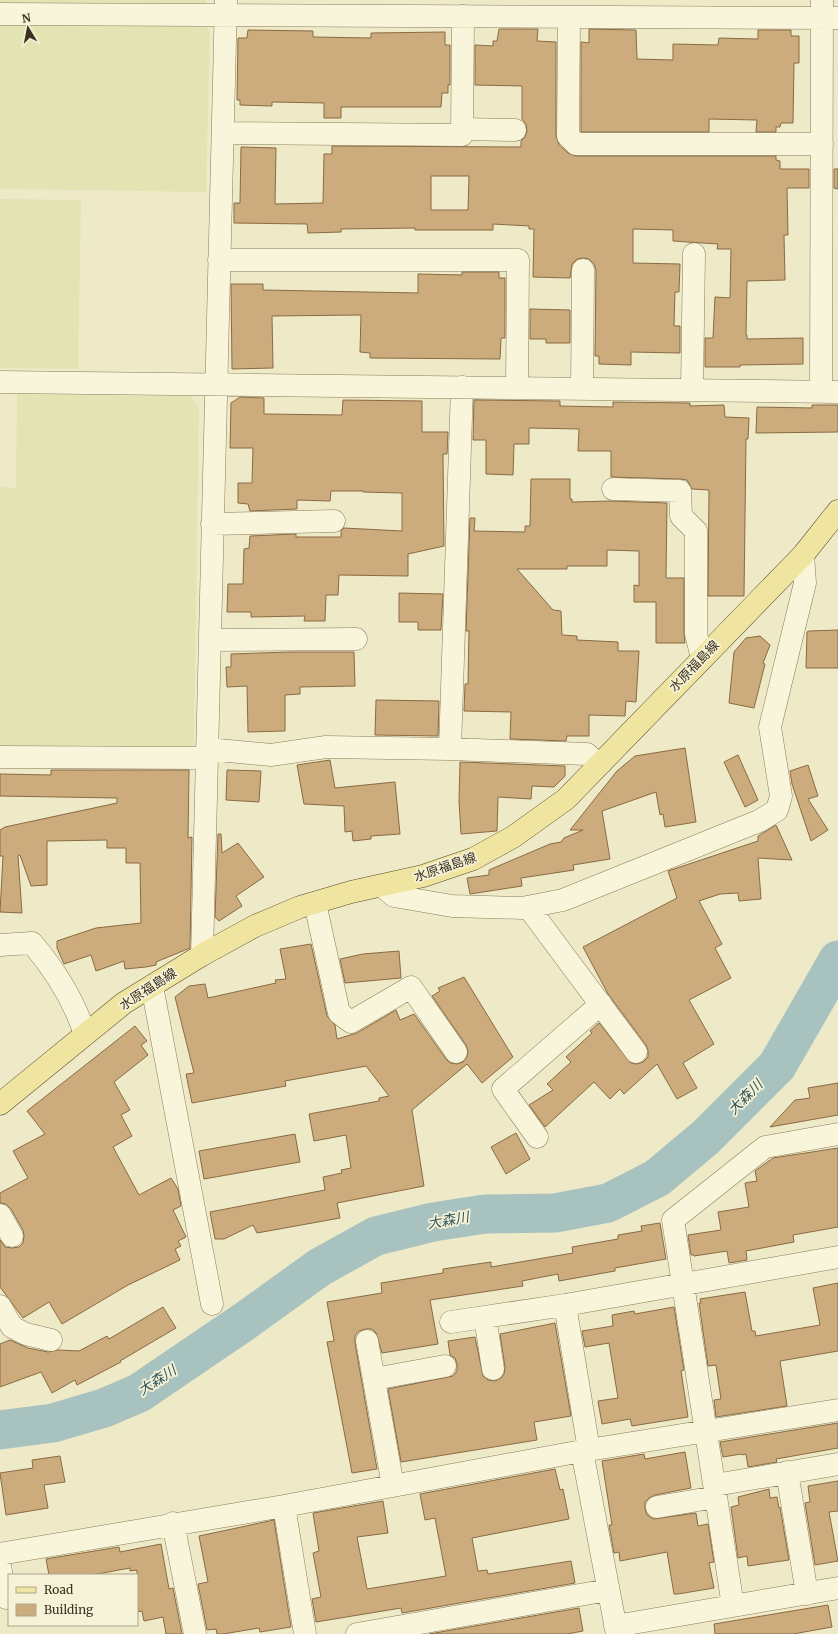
<svg xmlns="http://www.w3.org/2000/svg" width="838" height="1634" font-family="Merriweather,'Noto Sans JP',serif">
  <style>
    .farmland { fill: #e3e4b4 }
    .lines { fill: none; stroke-linecap: round; stroke-linejoin: round }
    .river { stroke: #a8c2bf; stroke-width: 39 }
    .building { fill: #ccac7d; stroke: #896b42; fill-rule: evenodd }
    .minor-casing { stroke: #8a7c5c; stroke-width: 23 }
    .major-casing { stroke: #584a30; stroke-width: 23 }
    .minor { stroke: #f9f5da; stroke-width: 22 }
    .major { stroke: #f0e5a0; stroke-width: 22 }
    .labels { text-anchor: middle; dominant-baseline: central; stroke-width: 3.5; stroke-linejoin: round; paint-order: stroke }
    .street-label { font-size: 13px; fill: #3a3120; stroke: #f6f2d7 }
    .water-label { font-size: 14px; font-style: italic; fill: #2f555a; stroke: #f6f2d7 }
  </style>
  <rect width="100%" height="100%" fill="#eee9c7"/>
  <path class="farmland" d="M0,0H206V5L0,4Z
    M0,21L202,22L210,32L206,192L0,189Z
    M0,199L81,200L78,369L0,368Z
    M17,394L190,396L199,407L194,751L0,750V487L16,488Z"/>
  <g class="lines">
    <path class="river" d="M0,1430L53,1423L104,1408L139,1393L245,1321L320,1267L376,1236L433,1222L485,1214L555,1213L608,1203L657,1178L706,1137L777,1066L838,960"/>
  </g>
  <path class="building" d="M499,29H538L537,41L556,42V136L559,145L568,153L576,156H776V160L780,161V169H809V188H787L788,235H784L785,280L747,281L746,335H747V339L803,338V364L740,365V367H705V338H713L715,297L730,298L731,249H717L718,244L673,241V230L633,229V263L680,264L679,292H675L674,326H680V353L631,352V365L599,364V356H595L596,270L594,264L589,259L583,258L577,259L572,264L570,278L533,277L534,229H529V226L493,224V230H415V228L341,229V232L308,233L307,224L234,223V203H240L241,147L276,148L275,204L323,203L324,154H332V146L521,147V141L525,137L527,131L526,124L522,119V86L475,85V45L493,46V41H497ZM431,176H469L468,210H431Z
    M589,29L636,30L637,59L673,60V44L718,45L719,38L758,39V30H791V36H799V63H794L793,123H781L780,127H776V132H756L757,120L709,119V132H581V42L589,43Z
    M248,30L313,31V37L371,38V33L445,32V45H450V85H448V93H442L441,107H341V118H324V103L272,102V106L240,105V100H237L238,38H247Z
    M834,169H838V189L834,188Z
    M462,272H499V278H505V338H501L500,359L370,358V353L360,352L361,315L272,316L273,368L232,369L231,284H263V290L418,293V274L462,275Z
    M530,309L570,310V343H546V339H530Z
    M240,397L264,398V414L342,415L343,400L422,401V432H448L447,454H443L444,546L408,554V576L339,575L338,595H326L325,621H304L305,616L251,617V612H227L228,584H243L244,549L249,548L250,536L296,534V537H341V531L344,528L402,531V493L363,492V491H331L330,501L297,500V509L250,511L248,504L238,503V483H252L253,448H230L231,403Z
    M474,400L560,401V406L613,407V402L690,403V406L724,405L725,417L749,418L748,439H746L744,596H708L709,490L692,489L687,480L680,479L611,477V451H578L579,429L529,428V444H514L513,475L486,474V440H473Z
    M812,405H838V432L756,433L757,407L812,408Z
    M531,479H570V499H572V502L611,501L667,503L666,578H684V634L685,643H656V602H634V585L639,586V551L607,550V566H567V569H517L553,610L561,611L562,635L577,636V640L618,642V651H639L636,702L626,701L625,716L589,715V736H567L566,741L510,739L511,712L464,711L465,684H468L469,631H466L470,518H475L474,531L525,532V526H530Z
    M399,593L443,594L441,630H418V622H399Z
    M838,630V668H806L807,632L809,631Z
    M760,636L770,645L763,663L765,664L754,708L729,703L734,652L746,638Z
    M289,652H354L355,686L300,687V694L285,695V731L248,732L247,686L227,687L226,667H231V654Z
    M376,700L439,701L438,736L375,735Z
    M685,748L696,822L665,827L663,814L660,815L656,792L602,811L610,859L573,865L574,870L521,878L522,886L470,894L467,878L489,875V870L550,844L561,842L564,838L583,830H570L617,771L635,756Z
    M738,755L758,800L745,807L724,762Z
    M330,760L335,788L395,782L400,834L371,836V839L353,841L352,831L345,832L344,806L304,804L297,765Z
    M460,762L565,766V776L554,787L532,786L531,799L498,797L497,831L461,834L459,801Z
    M808,765L818,796L808,799L828,830L811,841L792,784L790,771Z
    M51,770H189L188,838L192,837L190,948L156,962V965L146,967L125,969L124,961L96,971L91,955L64,964L57,948V941L96,928L141,923L140,863H126V848H107V840L47,841V885L31,886L20,855L18,856L22,913L0,912L3,856H0V830L5,827L117,803V798L0,796V774L51,775Z
    M227,770L261,771L259,802L226,800Z
    M776,825L792,860L758,858L761,899L739,901L738,893L720,894L699,901L722,944L715,948L731,978L689,1000L714,1044L683,1063L697,1088L677,1099L657,1064L624,1094L620,1089L610,1099L594,1082L545,1127L529,1105L553,1090L547,1084L571,1062L566,1057L592,1033L590,1031L599,1023L631,1063L637,1064L643,1062L648,1057V1050L646,1045L608,994L583,947L677,898L668,871L758,841V836Z
    M218,834H221L222,853L238,843L264,877L236,896L242,906L219,921L215,917Z
    M311,944L327,1016L335,1025L337,1039L357,1033L396,1010L400,1020L414,1014L446,1059L450,1063L457,1064L463,1062L467,1057L468,1051L466,1045L432,996L440,991L438,988L464,977L513,1057L482,1083L467,1064L412,1110L424,1186L337,1203L340,1218L257,1233L253,1225L224,1239H215L210,1212L325,1190L323,1177L342,1173L341,1170L351,1168L346,1135L314,1141L309,1114L379,1101V1098L389,1096L366,1066L285,1081L286,1086L192,1103L186,1074L194,1073L175,997L189,986L205,984L208,998L276,983L275,980L286,979L280,949Z
    M399,951L401,978L345,983L340,959L363,954Z
    M135,1026L147,1041L141,1045L148,1055L114,1082L130,1110L121,1115L132,1136L113,1147L139,1195L171,1178L178,1189L181,1206L173,1210L186,1237L178,1241L181,1246L175,1249L180,1260L128,1285L62,1324L49,1302L23,1318L0,1287V1240L5,1247L12,1248L19,1247L23,1243L24,1236L23,1230L11,1209L6,1204L0,1203V1193L28,1178L13,1151L45,1134L27,1111Z
    M838,1083V1115L770,1127L795,1100L810,1098L808,1088Z
    M516,1133L530,1159L506,1174L491,1147Z
    M295,1134L300,1162L204,1179L199,1151Z
    M838,1148V1227L793,1235L794,1242L746,1251L747,1260L729,1263L727,1251L694,1256V1255H691L688,1235L721,1230L718,1212L749,1207L745,1183L757,1181L755,1171L773,1158Z
    M660,1223L666,1259L615,1268V1271L559,1281L558,1274L522,1281L523,1286L430,1300L438,1344L382,1353L376,1333L372,1329H365L359,1331L355,1336V1343L377,1469L352,1473L327,1342L334,1341L327,1302L382,1293L381,1283L443,1273V1269L491,1262V1267L573,1253L572,1247L618,1239V1235L642,1231L641,1226Z
    M838,1283V1351L780,1361L787,1406L716,1417L714,1400L721,1399L716,1365L708,1366L699,1303H701L700,1299L745,1292L752,1331H755L756,1336L820,1325L813,1288Z
    M163,1307L176,1328L120,1361L121,1362L77,1385L75,1380L52,1393L41,1372L0,1387V1344L10,1340L28,1348L48,1352L58,1350L79,1351L107,1336L109,1339Z
    M674,1307L684,1370L681,1371L688,1417L632,1426L630,1419L602,1424L598,1401L618,1398L609,1343L585,1347L582,1331L613,1326L612,1315L634,1311L635,1314Z
    M555,1323L571,1416L534,1422L537,1440L401,1462L388,1389L453,1376L457,1371V1364L455,1358L450,1355L448,1341L475,1337L483,1376L488,1380L495,1381L501,1378L504,1374L505,1367L500,1334Z
    M838,1423V1448L776,1459L777,1462L748,1467L746,1454L742,1455L741,1454L723,1457L720,1442Z
    M685,1452L691,1488L655,1495L649,1498L645,1502V1509L647,1515L653,1519L696,1513L698,1526L708,1524L714,1562L709,1563L714,1588L678,1594H674L667,1552L620,1561L619,1552L614,1553L609,1525H612L602,1461L644,1454L645,1459Z
    M60,1456L65,1482L44,1485L48,1508L6,1515L0,1473L33,1468L32,1460Z
    M555,1469L560,1490L563,1489L569,1519L472,1538L478,1571L487,1570L488,1574L571,1561L575,1583L402,1613L401,1608L316,1622L312,1599L321,1597L313,1553L319,1551L313,1513L383,1501L388,1533L357,1537L367,1589L446,1576L435,1518L425,1520L420,1494Z
    M838,1481V1511L829,1512L838,1561L815,1565L805,1503L810,1502L808,1486Z
    M769,1489L770,1498L777,1497L779,1508L780,1507L789,1560L748,1566L747,1556L738,1558L731,1507L739,1505L738,1497Z
    M274,1520L291,1627L260,1632L259,1628L223,1634H217L216,1629L207,1630L198,1584L208,1582L199,1536Z
    M161,1544L169,1589L173,1588L182,1634H166L163,1617L144,1621L142,1611L137,1612V1570L130,1571V1568L92,1575H49L46,1559L119,1547L120,1552Z
    M828,1605L832,1627L793,1634H715L714,1624Z
    M579,1608L583,1631L567,1634H429Z"/>
  <g class="lines">
    <defs>
      <path id="minor" d="M0,14L838,18
        M569,17L568,136L576,144H822
        M462,129L515,130
        M223,133L462,135L463,16
        M219,260H518L517,388
        M0,382L838,392
        M582,389L583,270
        M692,389L694,254
        M821,391L822,0
        M613,489L680,491L681,516L696,531V634L702,658
        M212,524L334,521
        M210,640L356,639
        M207,749L271,755L326,747L450,749L462,387
        M450,749L587,754L599,765
        M0,757L207,758
        M382,886L394,896L452,906L522,908L563,900L759,821L777,810L781,796L770,727L805,583L803,555
        M315,903L339,1013L351,1022L411,987L456,1052
        M528,907L636,1052
        M0,945L32,943C55,970 74,1001 85,1034
        M202,955L226,0
        M152,986L212,1304
        M537,1137L503,1089L601,1004
        M0,1215L12,1236
        M565,1305L589,1450
        M0,1306L12,1327L26,1334L51,1340
        M485,1317L493,1369
        M451,1322L565,1305L838,1257
        M367,1341L393,1486
        M374,1379L445,1366
        M582,1451L617,1634
        M787,1472L807,1594
        M715,1485L838,1464
        M284,1506L305,1634
        M657,1507L716,1497
        M173,1523L195,1634
        M0,1554L284,1506L582,1451L838,1410
        M0,1566L6,1598
        M733,1606L673,1220L765,1147L838,1134
        M615,1626L838,1588
        M357,1634L608,1590"/>
      <path id="major" d="M0,1104L124,1003L202,955L255,926L300,907L351,892L423,876L473,859L513,837L566,799L803,555L838,511"/>
    </defs>
    <use href="#minor" class="minor-casing"/>
    <use href="#major" class="major-casing"/>
    <use href="#minor" class="minor"/>
    <use href="#major" class="major"/>
  </g>
  <g class="labels">
    <g class="street-label">
      <text transform="translate(694 666) rotate(-46)">水原福島線</text>
      <text transform="translate(445 867) rotate(-19)">水原福島線</text>
      <text transform="translate(148 989) rotate(-33)">水原福島線</text>
    </g>
    <g class="water-label">
      <text transform="translate(745 1097) rotate(-45)">大森川</text>
      <text transform="translate(448 1220) rotate(-10)">大森川</text>
      <text transform="translate(157 1380) rotate(-33)">大森川</text>
    </g>
  </g>
  <rect x="8" y="1574" width="130" height="52" fill="#f6f2d7" stroke="#aba58e"/>
  <rect x="16" y="1587" width="20" height="6" fill="#f0e5a0" stroke="#aba58e"/>
  <text x="44" y="1594" font-size="12" fill="#3a3120">Road</text>
  <rect x="16" y="1604" width="20" height="12" fill="#ccac7d" stroke="#aba58e"/>
  <text x="44" y="1614" font-size="12" fill="#3a3120">Building</text>
  <g transform="translate(28 28) rotate(350)" stroke="#f6f2d7" stroke-width="3" paint-order="stroke">
  <path d="M0-3L7 15L0 10L-7 15Z" fill="#3a3120"/>
  <text y="-6" font-size="11" font-weight="bold" text-anchor="middle" fill="#3a3120">N</text>
  </g>
</svg>
